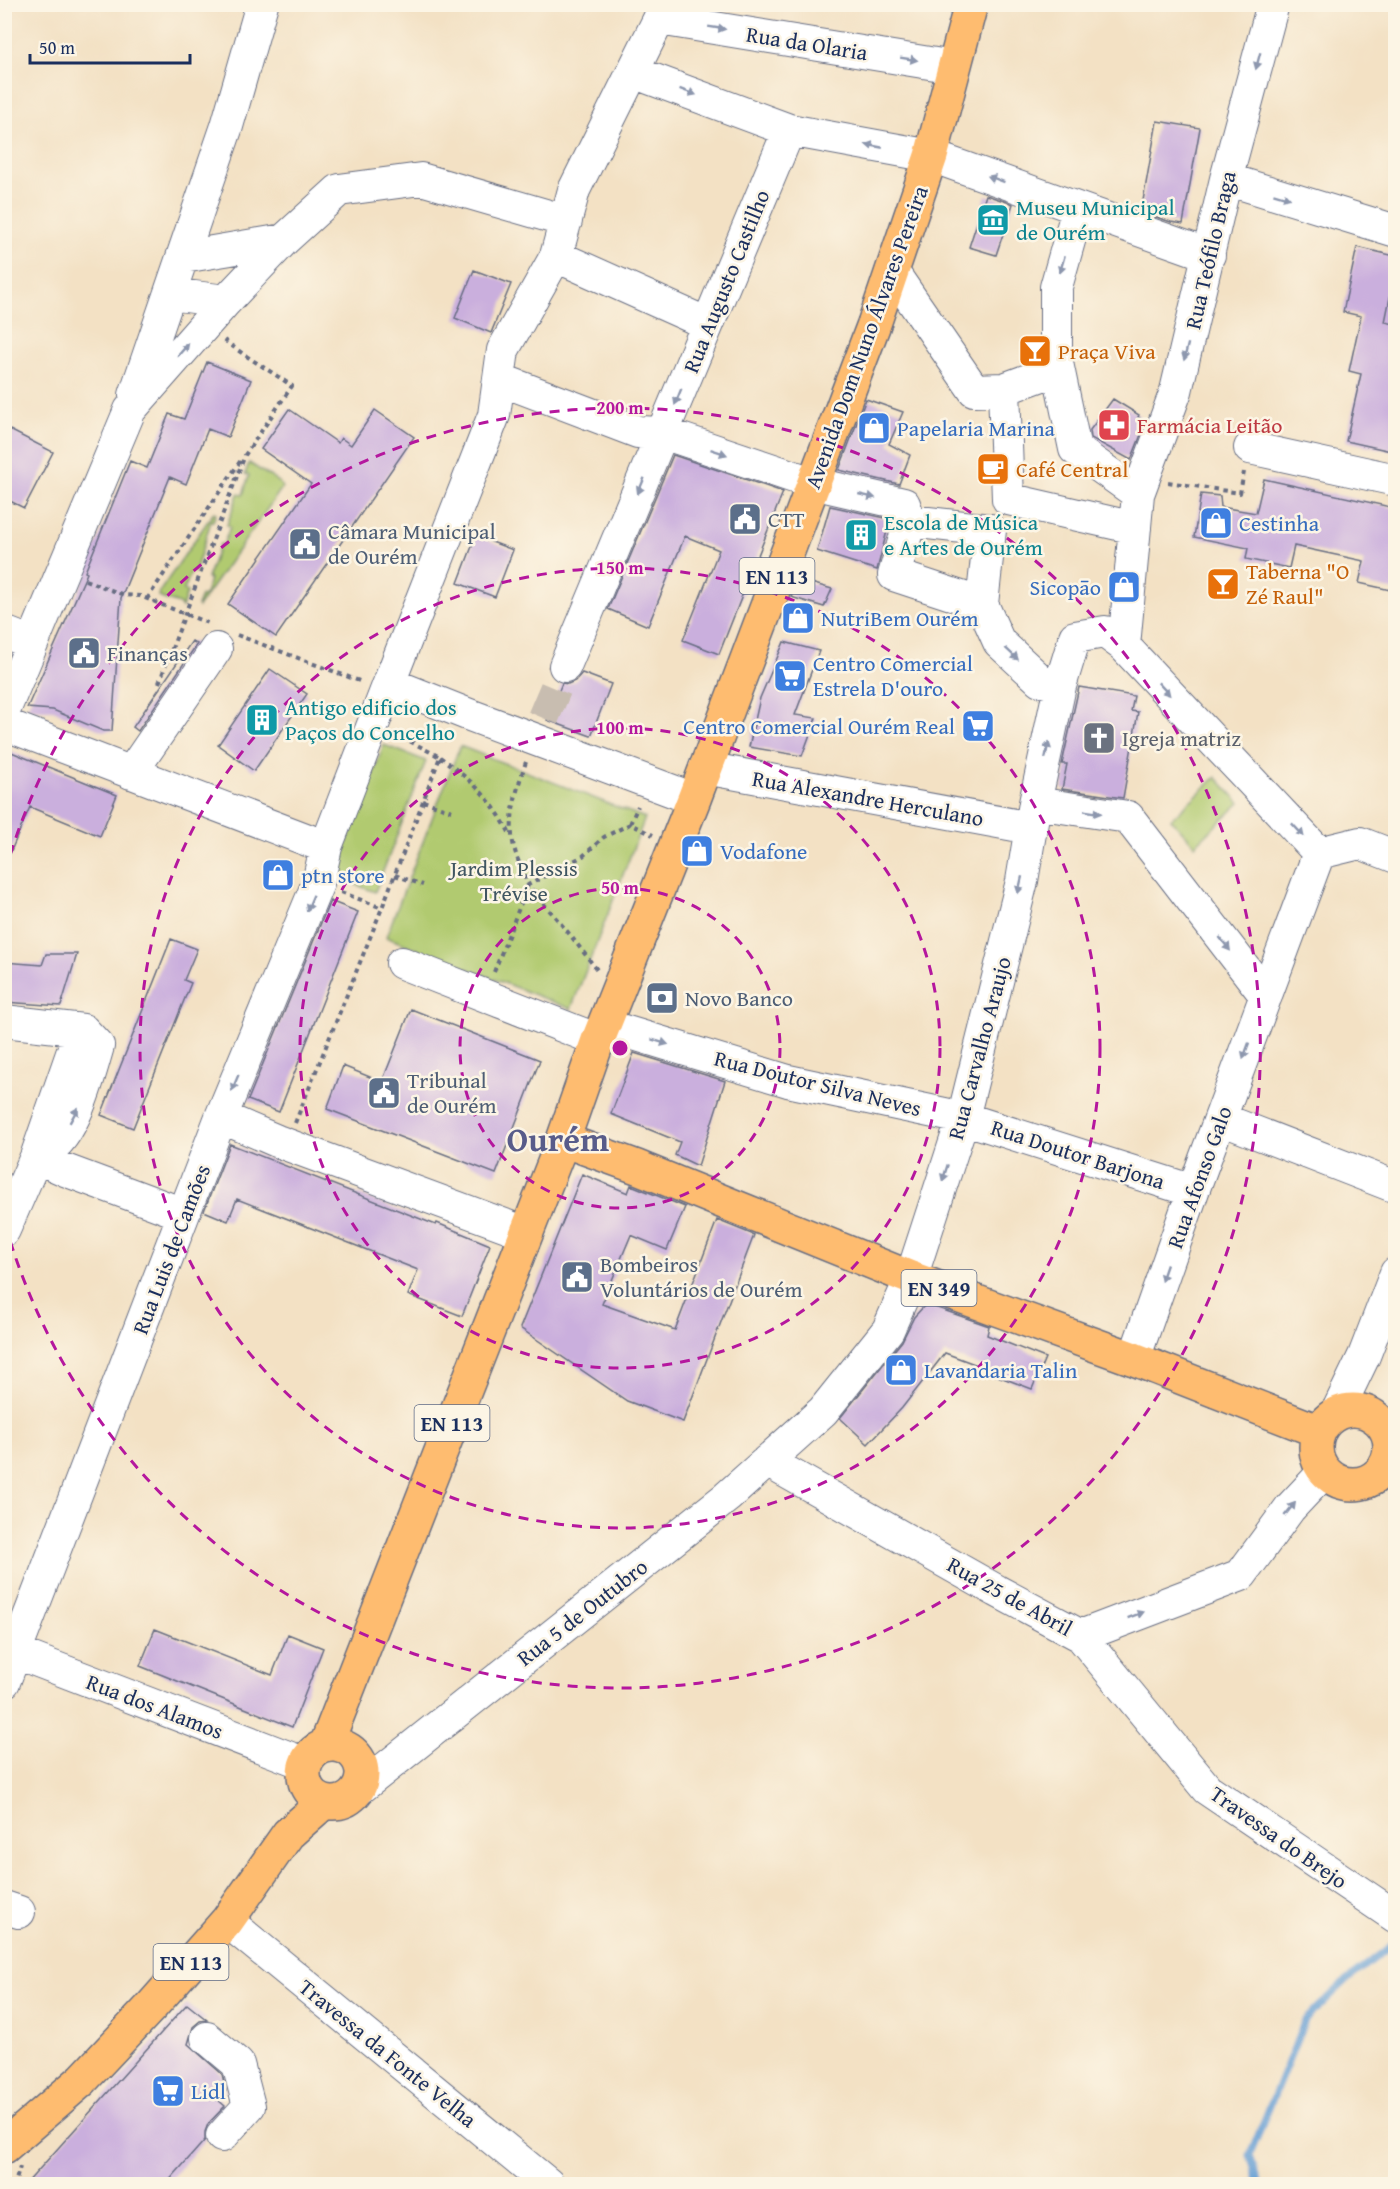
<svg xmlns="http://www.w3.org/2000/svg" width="1400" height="2189" font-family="'Gentium Book Plus',serif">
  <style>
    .green { fill: #b1ca6f; stroke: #667c66; stroke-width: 1.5 }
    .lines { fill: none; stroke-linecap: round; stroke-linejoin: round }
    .stream { stroke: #659ed4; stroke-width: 7 }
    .building { fill: #caafdd }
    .minor-tunnel { stroke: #c8bdb0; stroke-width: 32; stroke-dasharray: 32 16; stroke-linecap: butt }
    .minor-casing { stroke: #676d82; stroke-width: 34 }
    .major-casing { stroke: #676d82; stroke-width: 36 }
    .path { stroke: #676d82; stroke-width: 4; stroke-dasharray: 4.5 4.5; stroke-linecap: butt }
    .minor { stroke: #fff; stroke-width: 32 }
    .major { stroke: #febc70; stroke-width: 33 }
    .oneway { fill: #8d97ae }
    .ring { fill: none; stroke: #b5179e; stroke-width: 3; stroke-dasharray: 10 8 }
    .labels { text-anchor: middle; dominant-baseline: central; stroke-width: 5; stroke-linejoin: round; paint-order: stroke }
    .shield { fill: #fcf5e5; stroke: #5e6a86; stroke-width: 1.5 }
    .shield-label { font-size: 21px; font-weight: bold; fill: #1b2f5e }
    .street-label { font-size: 22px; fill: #1b2f5e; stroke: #fcf5e5 }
    .culture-label { font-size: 22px; fill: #0d838f; stroke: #fcf5e5; text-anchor: start }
    .food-label { font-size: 22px; fill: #c56008; stroke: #fcf5e5; text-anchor: start }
    .health-label { font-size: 22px; fill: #be3a42; stroke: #fcf5e5; text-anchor: start }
    .shop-label { font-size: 22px; fill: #366cbe; stroke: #fcf5e5; text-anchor: start }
    .service-label { font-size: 22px; fill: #4e5e75; stroke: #fcf5e5; text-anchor: start }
    .worship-label { font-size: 22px; fill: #5b616d; stroke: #fcf5e5; text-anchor: start }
    .park-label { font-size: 22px; fill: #405662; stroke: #fcf5e5 }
    .town-label { font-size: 34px; font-weight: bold; fill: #585c8a; stroke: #fcf5e5 }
    .centre { fill: #b5179e; stroke: #fcf5e5; stroke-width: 3 }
    .ring-label { font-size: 18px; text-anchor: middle; font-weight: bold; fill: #b5179e; stroke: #fcf5e5; stroke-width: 5; stroke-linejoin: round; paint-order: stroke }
  </style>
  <rect width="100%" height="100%" fill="#fcf5e5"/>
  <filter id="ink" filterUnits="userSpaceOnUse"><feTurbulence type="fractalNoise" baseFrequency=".0167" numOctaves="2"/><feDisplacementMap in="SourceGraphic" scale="12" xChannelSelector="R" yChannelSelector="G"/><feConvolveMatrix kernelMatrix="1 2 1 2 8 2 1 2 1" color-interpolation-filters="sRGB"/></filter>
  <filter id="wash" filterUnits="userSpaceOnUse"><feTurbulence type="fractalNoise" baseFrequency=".008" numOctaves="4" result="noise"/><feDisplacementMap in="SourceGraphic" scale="24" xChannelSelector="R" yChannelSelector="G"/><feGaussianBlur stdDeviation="1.35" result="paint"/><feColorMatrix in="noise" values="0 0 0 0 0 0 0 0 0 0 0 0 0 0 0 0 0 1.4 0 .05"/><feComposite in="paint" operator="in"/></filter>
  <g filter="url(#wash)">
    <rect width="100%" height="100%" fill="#f3e1c4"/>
    <path class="green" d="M249,463L279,482L282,488L198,607L197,606L201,596L204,597L210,579L207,578L220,544L223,545L230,527L227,525L238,494L243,495L249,475L245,474Z
      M214,512L216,514L213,521H211L195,572H191L184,590L187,592L182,608L179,604L161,598L159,596L160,591Z
      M384,745L426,761L375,892L334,876Z
      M460,746L645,818L571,1009L386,937Z
      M1216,777L1240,803L1195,845L1171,819Z"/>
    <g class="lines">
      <path class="stream" d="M1259,2184L1250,2155L1305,2020L1347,1980L1396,1942"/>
    </g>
    <g id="blocks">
      <path class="building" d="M1157,121L1200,128L1183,224L1171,222L1141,212Z
        M986,195L1013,204L996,255L969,247Z
        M1357,247L1395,256V273L1385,322L1395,324V363L1392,380L1395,381V430L1391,451L1346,441L1361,374L1349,371L1361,316L1343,312Z
        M474,270L511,284L491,333L455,318Z
        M207,362L251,380L228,437L208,429L186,484L170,477L121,598L112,731H103L53,710L27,708L87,573L85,572L130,461L147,468L169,414L184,419Z
        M866,399L903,412L889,444L910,455L899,484L839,470Z
        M1113,399L1139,415L1138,417L1146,422L1131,460L1091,438L1090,430Z
        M289,409L338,443L341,438L351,445L375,410L414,437L276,637L228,604L311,484L261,449Z
        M4,427L53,452L24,508L4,498Z
        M673,455L783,492L719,654L683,640L719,550L685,536L648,626L608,609Z
        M1264,479L1395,508V591L1359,583L1364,561L1294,546L1289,568L1246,559L1248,548L1194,537L1201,494L1220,496L1221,507L1256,513Z
        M830,506L890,519L877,570L817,551Z
        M476,536L513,550L495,597L458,583Z
        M797,579L832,589L824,607L791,597Z
        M192,641L197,644L138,731L133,727Z
        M784,642L819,651L795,715L816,718L802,756L749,747L760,698Z
        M270,669L307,694L254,771L218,745Z
        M582,673L611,684L591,736L547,720L562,683L568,684L575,681Z
        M1079,687L1134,696L1131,711L1138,712L1123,798L1062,789L1067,764H1062Z
        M4,749L117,795L100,836L30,807L4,867Z
        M330,901L358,912L279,1112L248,1100Z
        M171,939L197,949L184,980L191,983L133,1128L101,1115Z
        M46,954H77L61,1006L4,1002V962L42,965Z
        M411,1009L540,1060L496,1174L327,1109L343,1066L382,1082Z
        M634,1053L725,1081L698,1166L675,1155L680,1142L611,1114Z
        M230,1144L436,1225L437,1223L490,1245L462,1316L408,1295L418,1270L237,1199L228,1221L204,1211Z
        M582,1174L628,1193L631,1185L685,1207L667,1250L631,1235L602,1304L675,1330L717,1220L754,1235L683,1422L627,1401L520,1328Z
        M926,1304L989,1326L987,1335L1045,1358L1032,1389L987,1372L988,1369L945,1353L902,1408L868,1444L840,1418L902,1341L914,1317Z
        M155,1629L272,1675L288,1634L323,1648L292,1727L140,1666Z
        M187,2004L207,2020L200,2021L193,2027L188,2044L222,2074L226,2091L218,2100L225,2106L208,2124L205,2132V2140L166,2184H26Z"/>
    </g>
  </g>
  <g filter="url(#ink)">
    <use href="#blocks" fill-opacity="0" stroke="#676d82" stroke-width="1.5"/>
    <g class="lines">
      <path class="minor-tunnel" d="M543,718L565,666"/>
      <defs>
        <path id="minor" d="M659,19L954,67
          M633,72L789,130L931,156L1209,255
          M1226,179L1396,231
          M1078,209L1056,287V358L1075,449L1138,494
          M556,256L708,324
          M183,257L284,240
          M892,271L974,390L1004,389
          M170,294L226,301
          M1058,369L1004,389L1008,499L1135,528
          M499,379L638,432L663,433L812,483L904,504L910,521
          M135,395L227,126L262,4
          M1250,448L1396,480
          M910,521L990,530L982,604L999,642L1040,680L1060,686
          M910,521L894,575L982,604
          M4,632L32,643
          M1124,646L1138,494L1176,391L1226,179L1273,4
          M565,666L789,130
          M389,683L494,415L503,350L556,256L574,190L659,19
          M4,711L130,410L226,301L284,240L339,190L421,179L566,221
          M4,724L326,847
          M705,768L1031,828
          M131,773L216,649
          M1035,803L1128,817L1266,996
          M1319,853L1360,843L1396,857
          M402,963L598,1040
          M4,1021L83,1030
          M604,1025L788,1081L963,1118L1193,1191
          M221,1117L277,1141L526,1233
          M1221,1119L1396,1187
          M48,1150C74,1136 90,1074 98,1046L83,1030
          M36,1157L65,1170L183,1214
          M4,1230L36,1157L76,1042L83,1030
          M1337,1412L1364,1356L1396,1273
          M767,1461L997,1591L1081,1636L1207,1789L1396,1917
          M1081,1636L1241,1575L1290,1508L1324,1472
          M4,1648L306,1764
          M4,1682L221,1117L318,883L326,847L389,683L467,714L694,799
          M358,1790L727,1497L823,1411L888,1330L911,1278L963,1118L1022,881L1035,803L1060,686L1075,637L1105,632L1124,646L1319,853L1193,1191L1134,1359
          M4,1907L19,1912
          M227,1921L548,2184
          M207,2038L238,2064L249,2106L222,2136"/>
        <path id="major" d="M563,1140L637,1167L911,1278L1134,1359L1318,1431
          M1316 1447a37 37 0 1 1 74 0a37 37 0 1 1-74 0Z
          M304 1774a29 29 0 1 1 58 0a29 29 0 1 1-58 0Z
          M326,1745L563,1140L598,1040L694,799L874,324L931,156L971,4
          M4,2147L82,2080L150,2008L227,1921L288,1834L324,1802"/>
      </defs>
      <use href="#minor" class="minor-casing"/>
      <use href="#major" class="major-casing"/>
      <path class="path" d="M1168,482L1240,493L1244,472
        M85,580L124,595L140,596L210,624
        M147,599L241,460
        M237,635L362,682
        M159,683L245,455L292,386C269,370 246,357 224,340
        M440,757C474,783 491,797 511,836
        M526,762C518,785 510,811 512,835C513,851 522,870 528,885L583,856L604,837L630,824L653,835
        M423,801L452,811
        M630,824L638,806
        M395,875L423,885
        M341,892L382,908
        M494,972L528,885L567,931L598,971
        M295,1123L382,908L440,757L396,734
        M19,2184L15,2183L20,2167"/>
      <use href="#minor" class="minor"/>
      <use href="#major" class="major"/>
    </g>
    <defs><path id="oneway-solid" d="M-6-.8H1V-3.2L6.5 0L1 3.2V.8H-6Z" transform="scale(1.5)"/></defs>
    <g class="oneway">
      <use href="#oneway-solid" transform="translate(717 28) rotate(9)"/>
      <use href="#oneway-solid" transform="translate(909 59) rotate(9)"/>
      <use href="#oneway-solid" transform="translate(1258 61) rotate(105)"/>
      <use href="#oneway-solid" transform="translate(688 92) rotate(20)"/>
      <use href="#oneway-solid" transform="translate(874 146) rotate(-169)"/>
      <use href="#oneway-solid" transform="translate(996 179) rotate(-160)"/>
      <use href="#oneway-solid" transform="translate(1282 196) rotate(17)"/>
      <use href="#oneway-solid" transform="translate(1062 265) rotate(106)"/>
      <use href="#oneway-solid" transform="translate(183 350) rotate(-49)"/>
      <use href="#oneway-solid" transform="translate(1186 352) rotate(104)"/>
      <use href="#oneway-solid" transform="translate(678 397) rotate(112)"/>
      <use href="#oneway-solid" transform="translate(719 452) rotate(19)"/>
      <use href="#oneway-solid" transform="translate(641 486) rotate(113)"/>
      <use href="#oneway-solid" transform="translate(867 496) rotate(13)"/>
      <use href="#oneway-solid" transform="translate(1012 654) rotate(43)"/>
      <use href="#oneway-solid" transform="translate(1164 689) rotate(47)"/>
      <use href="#oneway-solid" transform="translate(1047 750) rotate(-78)"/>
      <use href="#oneway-solid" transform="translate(1093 812) rotate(9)"/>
      <use href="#oneway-solid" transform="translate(1298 830) rotate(47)"/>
      <use href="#oneway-solid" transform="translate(1020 885) rotate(103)"/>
      <use href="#oneway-solid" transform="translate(310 903) rotate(113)"/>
      <use href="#oneway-solid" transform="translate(1225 944) rotate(52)"/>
      <use href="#oneway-solid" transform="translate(660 1042) rotate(17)"/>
      <use href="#oneway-solid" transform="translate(1246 1051) rotate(110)"/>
      <use href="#oneway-solid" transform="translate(235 1083) rotate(113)"/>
      <use href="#oneway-solid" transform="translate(74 1115) rotate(-61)"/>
      <use href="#oneway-solid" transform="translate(945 1173) rotate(108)"/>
      <use href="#oneway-solid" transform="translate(1164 1273) rotate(109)"/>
      <use href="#oneway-solid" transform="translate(1290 1509) rotate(-51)"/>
      <use href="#oneway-solid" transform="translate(1136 1615) rotate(-21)"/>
    </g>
  </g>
  <g class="ring">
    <circle cx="620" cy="1048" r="160"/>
    <circle cx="620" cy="1048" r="320"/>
    <circle cx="620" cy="1048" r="480"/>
    <path d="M5 872A640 640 0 1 1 5 1224"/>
  </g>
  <defs>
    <symbol id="museum-square" viewBox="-11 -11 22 22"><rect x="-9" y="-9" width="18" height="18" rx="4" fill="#0f9aa8" stroke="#fcf5e5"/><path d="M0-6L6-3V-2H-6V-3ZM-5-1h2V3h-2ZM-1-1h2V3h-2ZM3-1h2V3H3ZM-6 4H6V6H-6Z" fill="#fff"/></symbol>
    <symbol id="bar-square" viewBox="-11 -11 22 22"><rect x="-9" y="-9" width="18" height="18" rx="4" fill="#e8710a" stroke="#fcf5e5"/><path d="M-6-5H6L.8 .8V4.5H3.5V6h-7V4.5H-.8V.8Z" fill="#fff"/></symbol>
    <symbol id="pharmacy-square" viewBox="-11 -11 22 22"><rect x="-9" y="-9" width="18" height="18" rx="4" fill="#e0444e" stroke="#fcf5e5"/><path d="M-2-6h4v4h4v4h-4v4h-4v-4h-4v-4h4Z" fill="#fff"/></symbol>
    <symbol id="shop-square" viewBox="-11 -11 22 22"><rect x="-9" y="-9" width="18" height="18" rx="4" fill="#3f7fe0" stroke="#fcf5e5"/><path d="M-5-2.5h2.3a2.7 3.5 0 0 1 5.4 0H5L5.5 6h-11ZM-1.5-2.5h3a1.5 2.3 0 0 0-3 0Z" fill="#fff"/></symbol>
    <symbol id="cafe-square" viewBox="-11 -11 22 22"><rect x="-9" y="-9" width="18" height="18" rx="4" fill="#e8710a" stroke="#fcf5e5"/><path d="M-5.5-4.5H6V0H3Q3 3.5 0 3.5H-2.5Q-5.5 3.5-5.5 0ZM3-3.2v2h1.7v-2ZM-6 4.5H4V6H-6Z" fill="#fff"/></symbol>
    <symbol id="civic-square" viewBox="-11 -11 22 22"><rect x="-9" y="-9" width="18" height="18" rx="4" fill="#5c6f8a" stroke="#fcf5e5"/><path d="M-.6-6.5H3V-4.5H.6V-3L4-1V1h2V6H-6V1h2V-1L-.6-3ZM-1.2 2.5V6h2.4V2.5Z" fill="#fff"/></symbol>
    <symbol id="building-square" viewBox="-11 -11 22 22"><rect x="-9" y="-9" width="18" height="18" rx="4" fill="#0f9aa8" stroke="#fcf5e5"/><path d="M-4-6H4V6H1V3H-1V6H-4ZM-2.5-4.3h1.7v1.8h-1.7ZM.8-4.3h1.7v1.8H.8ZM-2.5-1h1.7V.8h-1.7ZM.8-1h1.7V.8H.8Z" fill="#fff"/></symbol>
    <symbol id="supermarket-square" viewBox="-11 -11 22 22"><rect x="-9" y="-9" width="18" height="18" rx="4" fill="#3f7fe0" stroke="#fcf5e5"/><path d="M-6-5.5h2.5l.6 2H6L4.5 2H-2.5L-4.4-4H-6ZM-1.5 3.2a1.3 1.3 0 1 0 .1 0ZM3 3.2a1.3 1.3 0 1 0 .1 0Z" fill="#fff"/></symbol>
    <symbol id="church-square" viewBox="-11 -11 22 22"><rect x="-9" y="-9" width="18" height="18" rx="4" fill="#6b7280" stroke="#fcf5e5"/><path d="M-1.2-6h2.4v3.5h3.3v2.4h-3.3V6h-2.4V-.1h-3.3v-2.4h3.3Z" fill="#fff"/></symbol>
    <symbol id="bank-square" viewBox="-11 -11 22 22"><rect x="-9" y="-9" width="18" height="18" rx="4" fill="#5c6f8a" stroke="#fcf5e5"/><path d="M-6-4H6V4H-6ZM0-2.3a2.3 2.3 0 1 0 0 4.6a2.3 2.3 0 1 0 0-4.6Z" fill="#fff"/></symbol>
  </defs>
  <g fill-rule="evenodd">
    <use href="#museum-square" x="974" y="201" width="38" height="38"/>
    <use href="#bar-square" x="1016" y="332" width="38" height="38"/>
    <use href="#pharmacy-square" x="1095" y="406" width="38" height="38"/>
    <use href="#shop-square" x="855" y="409" width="38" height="38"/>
    <use href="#cafe-square" x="974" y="450" width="38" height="38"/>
    <use href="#civic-square" x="726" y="500" width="38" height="38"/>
    <use href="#shop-square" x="1197" y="504" width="38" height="38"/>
    <use href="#building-square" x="842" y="516" width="38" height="38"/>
    <use href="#civic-square" x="286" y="525" width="38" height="38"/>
    <use href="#bar-square" x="1204" y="565" width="38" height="38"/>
    <use href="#shop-square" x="1105" y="568" width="38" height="38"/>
    <use href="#shop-square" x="779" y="599" width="38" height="38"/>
    <use href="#civic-square" x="65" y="634" width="38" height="38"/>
    <use href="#supermarket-square" x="771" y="657" width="38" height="38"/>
    <use href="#building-square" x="243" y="701" width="38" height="38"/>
    <use href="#supermarket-square" x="959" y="707" width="38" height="38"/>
    <use href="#church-square" x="1080" y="719" width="38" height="38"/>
    <use href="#shop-square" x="678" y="832" width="38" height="38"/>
    <use href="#shop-square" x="259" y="856" width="38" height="38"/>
    <use href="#bank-square" x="643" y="979" width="38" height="38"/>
    <use href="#civic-square" x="365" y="1074" width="38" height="38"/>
    <use href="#civic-square" x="558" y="1258" width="38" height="38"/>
    <use href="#shop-square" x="882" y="1351" width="38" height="38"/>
    <use href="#supermarket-square" x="149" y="2072" width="38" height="38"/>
  </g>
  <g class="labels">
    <g class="shield">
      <rect x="739.5" y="558" width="75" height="36" rx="4.5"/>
      <rect x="901.5" y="1270" width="75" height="36" rx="4.5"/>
      <rect x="414.5" y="1405" width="75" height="36" rx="4.5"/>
      <rect x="153.5" y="1944" width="75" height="36" rx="4.5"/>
    </g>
    <g class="shield-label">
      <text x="777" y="576">EN 113</text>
      <text x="939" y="1288">EN 349</text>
      <text x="452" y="1423">EN 113</text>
      <text x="191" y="1962">EN 113</text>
    </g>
    <g class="street-label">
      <text transform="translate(807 43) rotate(9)">Rua da Olaria</text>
      <text transform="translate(1210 250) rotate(-77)">Rua Teófilo Braga</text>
      <text transform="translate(726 281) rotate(-68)">Rua Augusto Castilho</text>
      <text transform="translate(866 337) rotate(-70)">Avenida Dom Nuno Álvares Pereira</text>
      <text transform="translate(868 798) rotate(10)">Rua Alexandre Herculano</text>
      <text transform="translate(979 1048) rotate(-75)">Rua Carvalho Araujo</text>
      <text transform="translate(818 1083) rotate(14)">Rua Doutor Silva Neves</text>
      <text transform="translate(1078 1154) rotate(18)">Rua Doutor Barjona</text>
      <text transform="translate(1199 1177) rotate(-70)">Rua Afonso Galo</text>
      <text transform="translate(171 1249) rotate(-69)">Rua Luis de Camões</text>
      <text transform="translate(1010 1596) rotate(29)">Rua 25 de Abril</text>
      <text transform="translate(582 1612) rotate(-38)">Rua 5 de Outubro</text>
      <text transform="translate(155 1706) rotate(21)">Rua dos Alamos</text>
      <text transform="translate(1279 1837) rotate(35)">Travessa do Brejo</text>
      <text transform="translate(388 2053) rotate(39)">Travessa da Fonte Velha</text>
    </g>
    <g class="culture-label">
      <text x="1016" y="207">Museu Municipal<tspan x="1016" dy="25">de Ourém</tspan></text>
      <text x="884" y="522">Escola de Música<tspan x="884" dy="25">e Artes de Ourém</tspan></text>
      <text x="285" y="707">Antigo edificio dos<tspan x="285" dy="25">Paços do Concelho</tspan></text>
    </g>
    <g class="food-label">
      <text x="1058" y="351">Praça Viva</text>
      <text x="1016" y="469">Café Central</text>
      <text x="1246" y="571">Taberna "O<tspan x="1246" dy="25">Zé Raul"</tspan></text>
    </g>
    <g class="health-label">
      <text x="1137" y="425">Farmácia Leitão</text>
    </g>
    <g class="shop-label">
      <text x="897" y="428">Papelaria Marina</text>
      <text x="1239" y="523">Cestinha</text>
      <text x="1101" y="587" text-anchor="end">Sicopāo</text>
      <text x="821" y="618">NutriBem Ourém</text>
      <text x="813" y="663">Centro Comercial<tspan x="813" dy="25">Estrela D'ouro</tspan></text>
      <text x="955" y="726" text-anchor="end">Centro Comercial Ourém Real</text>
      <text x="720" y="851">Vodafone</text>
      <text x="301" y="875">ptn store</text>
      <text x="924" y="1370">Lavandaria Talin</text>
      <text x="191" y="2091">Lidl</text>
    </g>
    <g class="service-label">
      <text x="768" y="519">CTT</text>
      <text x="328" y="531">Câmara Municipal<tspan x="328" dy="25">de Ourém</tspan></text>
      <text x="107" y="653">Finanças</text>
      <text x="685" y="998">Novo Banco</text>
      <text x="407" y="1080">Tribunal<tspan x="407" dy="25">de Ourém</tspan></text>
      <text x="600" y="1264">Bombeiros<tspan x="600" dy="25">Voluntários de Ourém</tspan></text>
    </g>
    <g class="worship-label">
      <text x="1122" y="738">Igreja matriz</text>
    </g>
    <g class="park-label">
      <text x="514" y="868">Jardim Plessis<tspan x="514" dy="25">Trévise</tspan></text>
    </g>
    <g class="town-label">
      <text x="558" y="1138">Ourém</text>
    </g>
  </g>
  <circle cx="620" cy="1048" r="9" class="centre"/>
  <g class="ring-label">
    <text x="620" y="414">200 m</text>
    <text x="620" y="574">150 m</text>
    <text x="620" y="734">100 m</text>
    <text x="620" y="894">50 m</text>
  </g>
  <rect width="1400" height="2189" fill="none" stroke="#fcf5e5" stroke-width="24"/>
  <path d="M30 54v9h160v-9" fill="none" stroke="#1b2f5e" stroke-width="3"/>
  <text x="39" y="54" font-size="18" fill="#1b2f5e" stroke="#fcf5e5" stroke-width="4.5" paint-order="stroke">50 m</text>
</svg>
